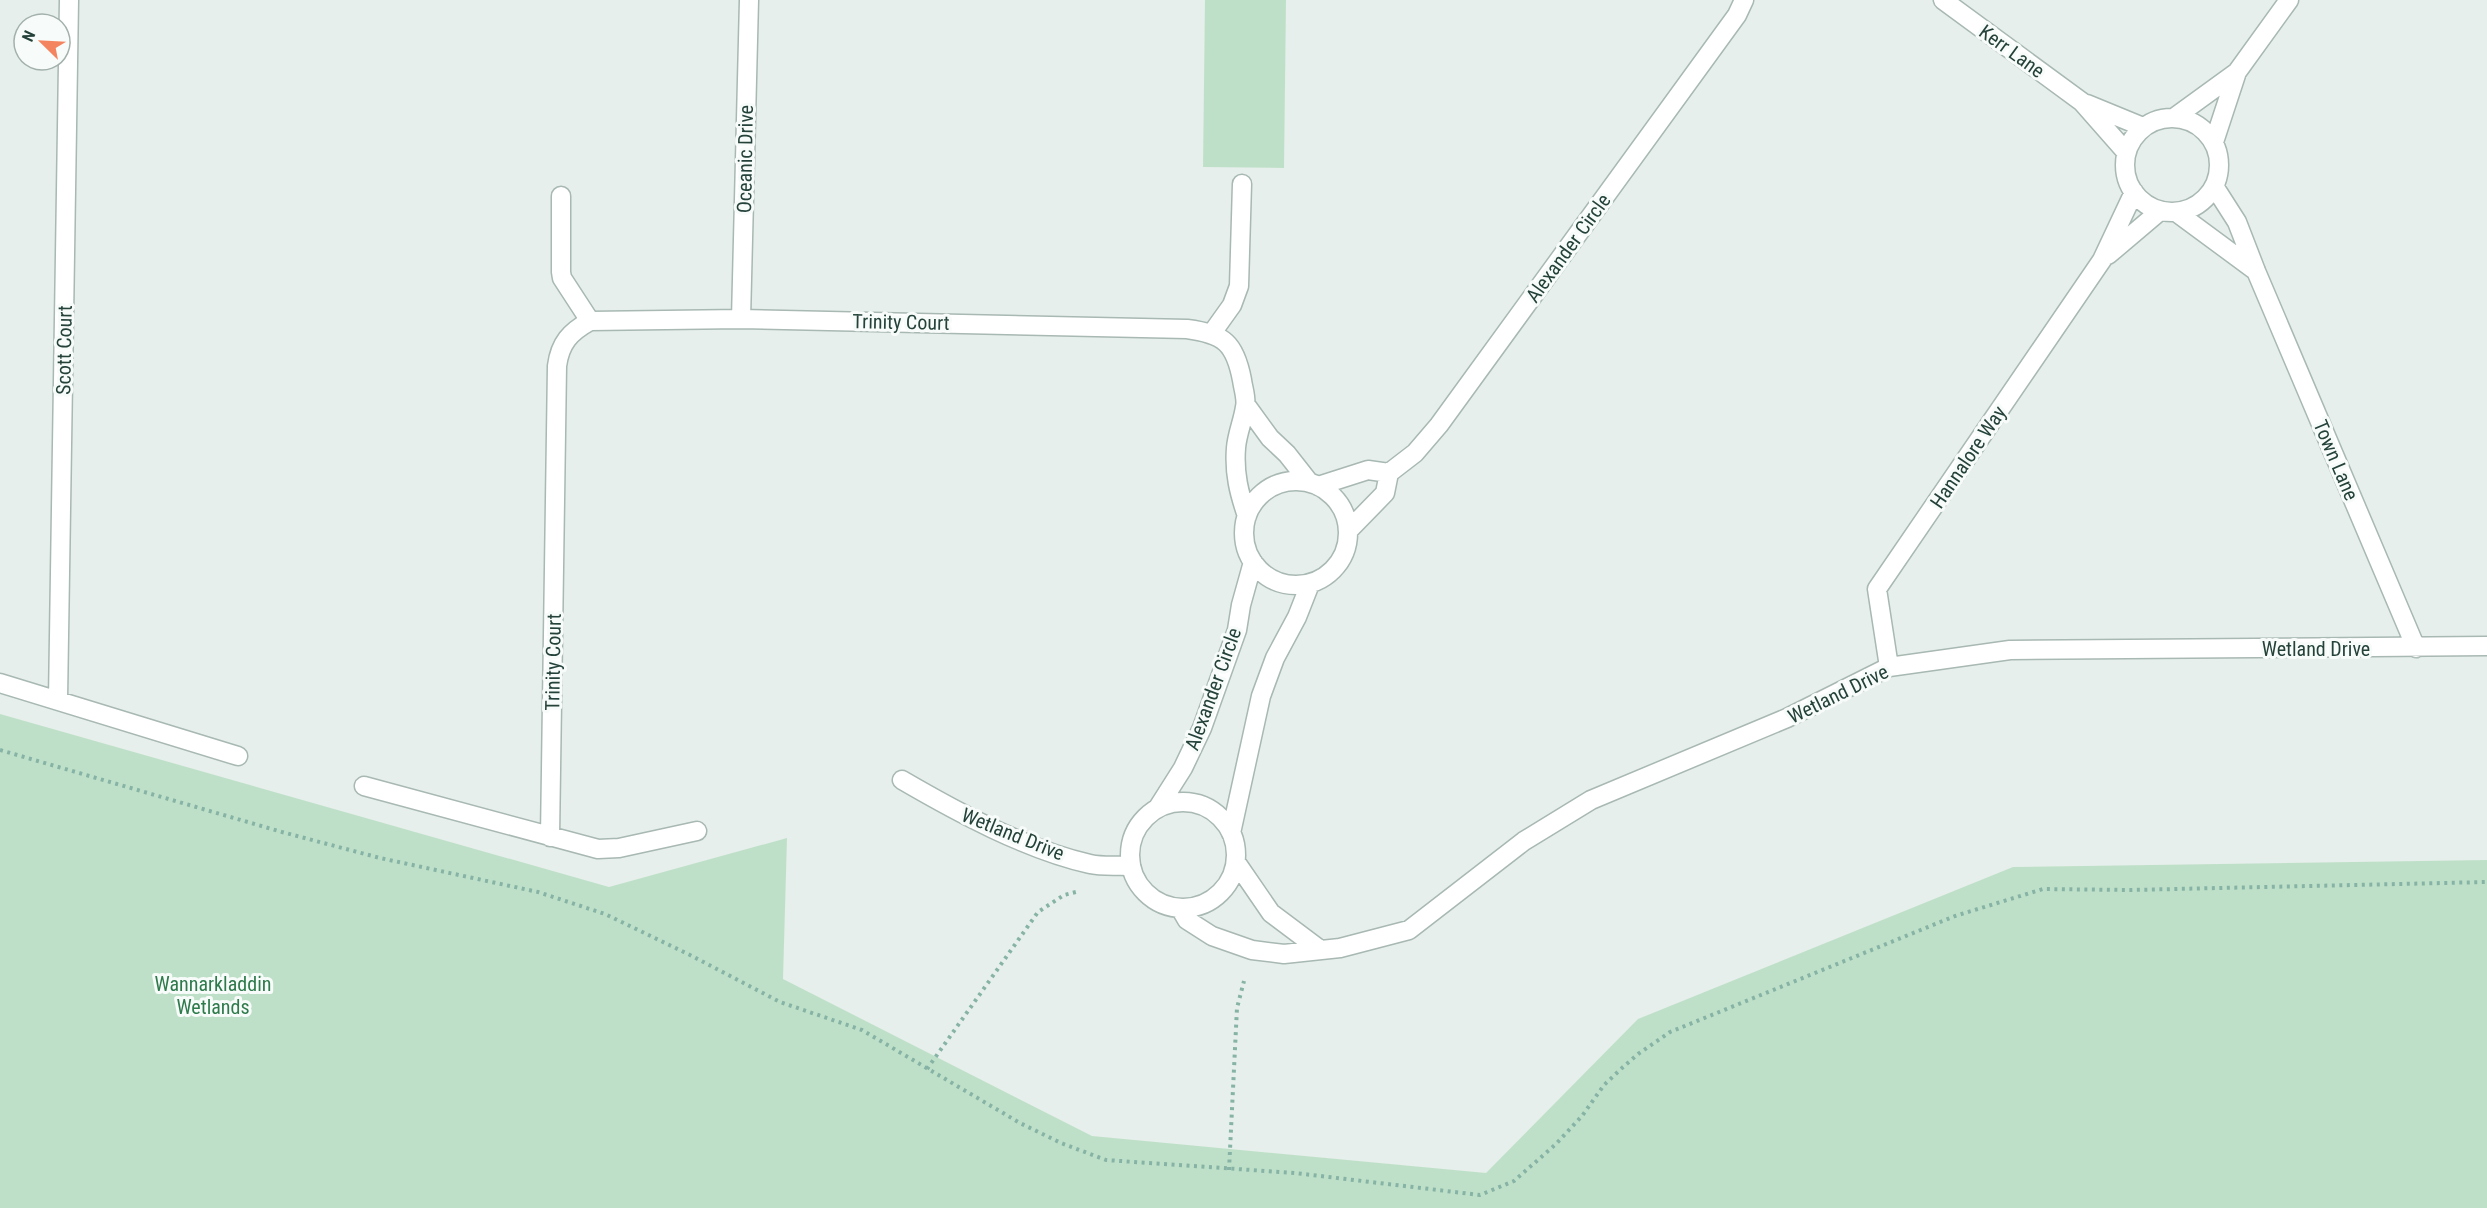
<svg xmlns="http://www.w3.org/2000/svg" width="2487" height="1208" font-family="'Roboto Condensed',sans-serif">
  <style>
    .green { fill: #bfe0c8 }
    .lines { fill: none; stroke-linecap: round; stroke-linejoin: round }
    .service-casing { stroke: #a8b8b2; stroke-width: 21 }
    .minor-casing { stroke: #a8b8b2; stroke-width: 21 }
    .path { stroke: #86b3a5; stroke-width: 4; stroke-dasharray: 3 4.5; stroke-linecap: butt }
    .service { stroke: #fff; stroke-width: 18 }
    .minor { stroke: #fff; stroke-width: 18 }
    .labels { text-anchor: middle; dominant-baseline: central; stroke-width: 6; stroke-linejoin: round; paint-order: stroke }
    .street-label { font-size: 20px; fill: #24423a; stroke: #f7fbf9 }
    .park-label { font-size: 20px; fill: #2d7a4b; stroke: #f7fbf9 }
  </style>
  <rect width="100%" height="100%" fill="#e6efeb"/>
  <path class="green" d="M1205,0H1286L1284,168L1203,167Z
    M0,714L609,887L787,838L783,979L1092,1136L1486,1173L1638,1019L2013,867L2487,860V1208H0Z"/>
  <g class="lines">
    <defs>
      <path id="service" d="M561,196V272L562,278L590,321
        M1212,333L1232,305L1239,286L1242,184
        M902,780C957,812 1027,850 1090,864C1103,867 1118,865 1131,866"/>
      <path id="minor" d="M1943,0L2082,102L2126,152
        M2087,104L2143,127
        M2175,117L2237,72L2289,0
        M2125 165a47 47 0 1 1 94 0a47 47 0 1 1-94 0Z
        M2214,142L2237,72
        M2214,186L2237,222L2256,271L2416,648
        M2176,212L2256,271
        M2108,255L2160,211
        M741,319L749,0
        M1246,405L1270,438L1287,454L1309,482
        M1244 533a52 52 0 1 1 104 0a52 52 0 1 1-104 0Z
        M1318,486L1368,470L1389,473
        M1348,531L1385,493L1389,473L1415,453L1439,425L1737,15L1744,0
        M1889,667L1877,589L2102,260L2134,192
        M0,683L238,756
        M58,700L69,0
        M364,786L598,849L619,848L697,831
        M1130 855a53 53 0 1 1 106 0a53 53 0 1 1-106 0Z
        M1157,809L1183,768L1202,728L1237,630L1241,605L1253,562
        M1231,833L1261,696L1275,658L1297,617L1310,584
        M550,837L557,366C560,343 570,332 590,321L741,319L1187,329C1224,334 1235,343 1242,380C1243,388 1247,399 1245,407C1243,421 1237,434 1236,448C1234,473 1239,493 1247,516
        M1236,862L1271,913L1319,949
        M1180,908L1187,920L1212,936L1252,950L1284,954L1340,948L1409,930L1524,841L1591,800L1787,718L1889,667L2010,650L2487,646"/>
    </defs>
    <use href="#service" class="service-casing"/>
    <use href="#minor" class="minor-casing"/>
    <path class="path" d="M0,750L282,832L380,858L538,892L605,914L690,955L780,1002L862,1030L1020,1123L1061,1143L1106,1160L1295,1173L1480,1195L1514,1181L1556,1144L1582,1116L1604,1085L1622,1068L1638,1054L1670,1032L1955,916L2043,889L2131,890L2487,882
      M927,1069L1038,912L1064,895L1076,892
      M1229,1170L1237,1008L1244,981"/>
    <use href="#service" class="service"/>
    <use href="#minor" class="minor"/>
  </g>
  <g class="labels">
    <g class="street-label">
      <text transform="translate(2012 51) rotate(36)">Kerr Lane</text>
      <text transform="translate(745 159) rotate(-89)">Oceanic Drive</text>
      <text transform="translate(1568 248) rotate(-54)">Alexander Circle</text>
      <text transform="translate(901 322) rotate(1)">Trinity Court</text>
      <text transform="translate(64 350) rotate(-89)">Scott Court</text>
      <text transform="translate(1968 457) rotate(-56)">Hannalore Way</text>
      <text transform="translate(2336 460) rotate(67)">Town Lane</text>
      <text x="2316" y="649">Wetland Drive</text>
      <text transform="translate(553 662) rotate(-89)">Trinity Court</text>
      <text transform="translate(1213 689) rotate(-70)">Alexander Circle</text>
      <text transform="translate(1838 694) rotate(-26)">Wetland Drive</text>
      <text transform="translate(1013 834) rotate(22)">Wetland Drive</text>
    </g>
    <g class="park-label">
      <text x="213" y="984">Wannarkladdin<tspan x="213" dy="23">Wetlands</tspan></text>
    </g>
  </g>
  <g transform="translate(42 42) rotate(294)"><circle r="28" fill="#f7fbf9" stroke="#a3b1ad" stroke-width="1.5"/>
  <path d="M0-4.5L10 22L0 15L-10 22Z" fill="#f4845f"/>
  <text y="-9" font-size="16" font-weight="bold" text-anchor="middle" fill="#24423a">N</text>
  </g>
</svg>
